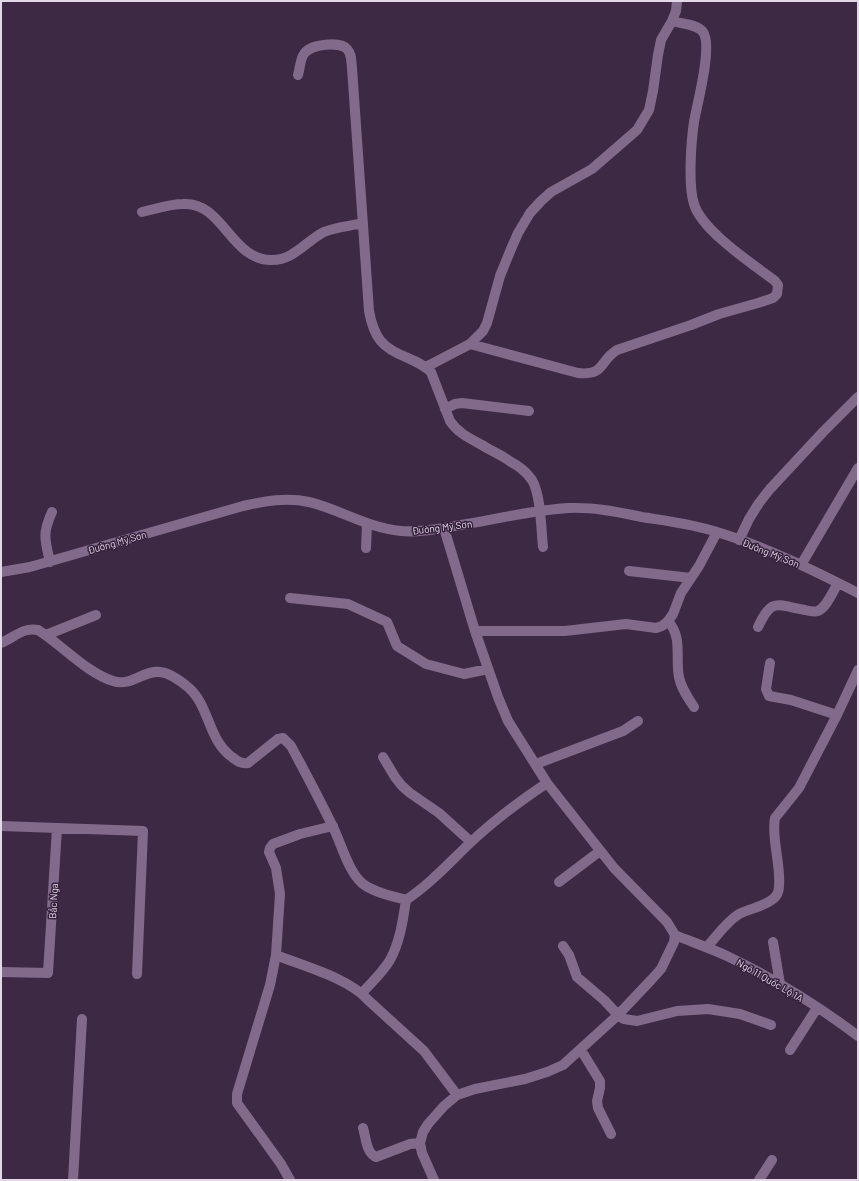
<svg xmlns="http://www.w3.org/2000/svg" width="859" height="1181" font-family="Barlow,sans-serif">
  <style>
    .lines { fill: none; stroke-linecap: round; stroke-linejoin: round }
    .minor { stroke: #826b8a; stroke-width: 10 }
    .labels { text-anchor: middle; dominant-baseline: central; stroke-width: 3; stroke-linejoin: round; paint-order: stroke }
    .street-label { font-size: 10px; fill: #e4d7e8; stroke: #331f3a }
  </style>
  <rect width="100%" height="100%" fill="#3e2945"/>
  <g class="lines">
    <path class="minor" d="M298,75C300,69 300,59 304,54C310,44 340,41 347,49C352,54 351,61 352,68L369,311C374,338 382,348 408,358C417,362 424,365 431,372L450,421C458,433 469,438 482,445C491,451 502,455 511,462C519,466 527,473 532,480C541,495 541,529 543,547
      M142,212C155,209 170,204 183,204C223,201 231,261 272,260C294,260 306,241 324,232C336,227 350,226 363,223
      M470,344L578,373C605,376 599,361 617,350L691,325L719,314L758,303L773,298L777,294L778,285L775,281C753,264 702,231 694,204C688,186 691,142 694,122C697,104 713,46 703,32C697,24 682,24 672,21
      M426,367L470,344L483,331L487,323L500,276L511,249L518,233L530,213L541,201L551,192L592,169L637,130L649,110L653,91L658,55L661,40L672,21L676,11L677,1
      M445,409L455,404L462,403L529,411
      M739,540L749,519L759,503L770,489L823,432L858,397
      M366,548L367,524
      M50,562C45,540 42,534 52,512
      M801,565L858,468
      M629,571L691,578
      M1,572L30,567L243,506C265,501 287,497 309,502C341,510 368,528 401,531C421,533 442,528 461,525C497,519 533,510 569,508C593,507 618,512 642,517C667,521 693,524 717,532C766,547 813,570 858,593
      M290,598L348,604L387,622L397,646L426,664L464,674L488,669
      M668,621C683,638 675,657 679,677C681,688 688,698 694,707
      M758,627C772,597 776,605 805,610C809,611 814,612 818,611C827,607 833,591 838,583
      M475,631H565L626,624L656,628L662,626L668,621L673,614L681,593L699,566L717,532
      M46,635L96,615
      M1,643C15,637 23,627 38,630C62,645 87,673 113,681C131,687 143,670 160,672C170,673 182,682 189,688C210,707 208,740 232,757C237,761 241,764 248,763L278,739L283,738L291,746C305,772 319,798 332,825C341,842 348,872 363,884C375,893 392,896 406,900
      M770,663L766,689L769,696L791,700L837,715
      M383,757L395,777L402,786L410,793L439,813L471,842
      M536,764L623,731L638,721
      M1,826L143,831L137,974
      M559,882L600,851
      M675,935C692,942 710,948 727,956C773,978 817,1005 858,1036
      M773,942L780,984
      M563,946L569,955L577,977L604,1000L618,1015L624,1019L637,1021L677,1011L708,1009L740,1014L771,1025
      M707,947C717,936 726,922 739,914C749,909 765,906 773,899C777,896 779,891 779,886C781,865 771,837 775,818L799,788L837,715L858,670
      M276,955C303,966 349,978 368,1000L424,1051L457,1095
      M1,972L48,973L57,828
      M362,993C371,983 383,972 390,960C400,942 403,920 406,900C430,884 449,863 470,843C493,821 520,801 547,783
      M581,1050L600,1081V1088L597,1101L598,1108L611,1134
      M790,1050L817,1008
      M363,1128C366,1137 366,1153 376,1157L410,1144L420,1143
      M73,1180L82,1019
      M290,1180L281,1164L237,1103V1094L270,985L276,955L280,894L276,868L269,852L270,848L273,844L300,834L333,826
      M434,1180L422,1153L420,1143L423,1132L428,1124L444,1106L457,1095L475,1089L525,1079L547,1072L563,1065L618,1015L652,979L661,969L674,942L675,935L667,922L614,868L547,783L508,721L498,697L475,631L444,528
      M759,1180L772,1160"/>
  </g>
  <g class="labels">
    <g class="street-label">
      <text transform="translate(442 527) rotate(-7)">Đường Mỹ Sơn</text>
      <text transform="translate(117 542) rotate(-16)">Đường Mỹ Sơn</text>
      <text transform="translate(771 553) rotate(22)">Đường Mỹ Sơn</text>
      <text transform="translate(53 901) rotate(-87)">Bắc Nga</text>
      <text transform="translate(770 980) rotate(30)">Ngõ 11 Quốc Lộ 1A</text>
    </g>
  </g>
  <rect width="859" height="1181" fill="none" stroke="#e4d7e8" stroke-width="4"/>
</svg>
